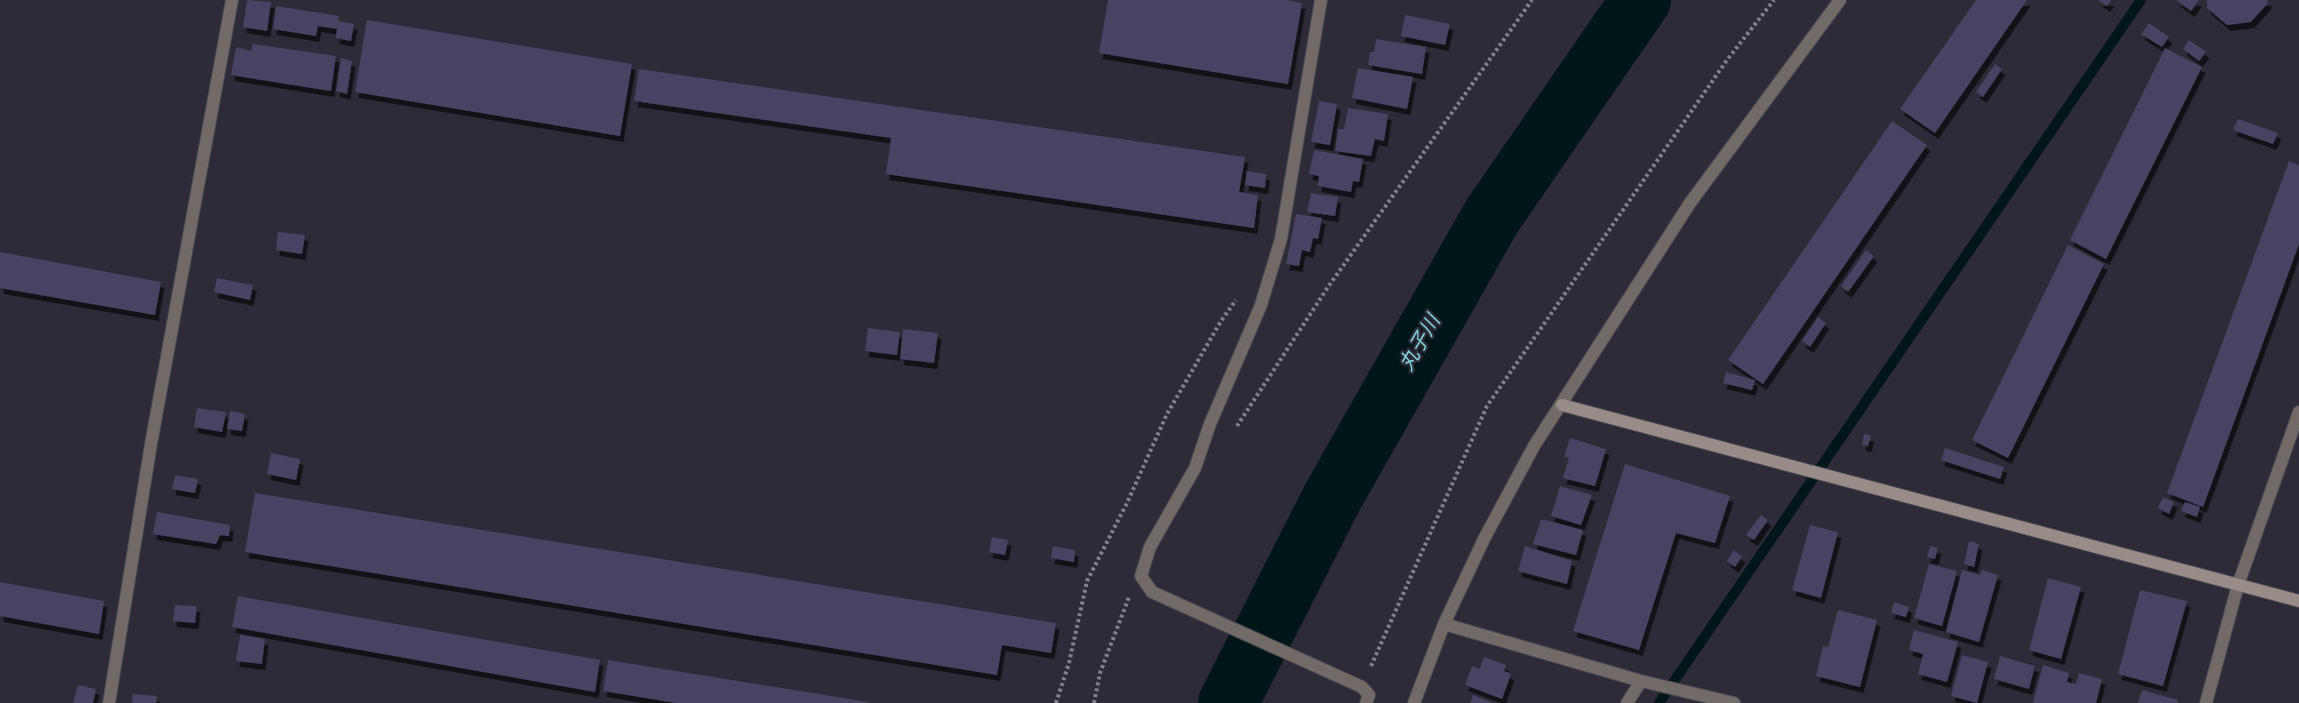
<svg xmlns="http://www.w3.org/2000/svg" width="2299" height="703" font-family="'Varela Round','Noto Sans JP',sans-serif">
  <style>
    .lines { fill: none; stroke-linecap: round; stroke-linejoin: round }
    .stream { stroke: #001619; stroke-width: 10 }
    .river { stroke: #001619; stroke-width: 60 }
    .building { fill: #484262; filter: url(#shadow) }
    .street-casing { stroke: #494752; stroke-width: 14 }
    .secondary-casing { stroke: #494752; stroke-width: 14 }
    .path { stroke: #82818b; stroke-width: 4; stroke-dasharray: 3 3; stroke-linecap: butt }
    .street { stroke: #716a67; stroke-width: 12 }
    .secondary { stroke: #978c87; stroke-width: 12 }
    .labels { text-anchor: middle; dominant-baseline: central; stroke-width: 4.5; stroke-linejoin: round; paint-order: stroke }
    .water-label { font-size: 20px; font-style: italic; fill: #82d6df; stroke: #2d2b37 }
  </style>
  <defs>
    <filter id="shadow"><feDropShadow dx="3.5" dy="6" stdDeviation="0" flood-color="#0009"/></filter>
  </defs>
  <rect width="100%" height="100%" fill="#2d2b37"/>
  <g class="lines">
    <path class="stream" d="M1659,703L2141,0"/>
    <path class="river" d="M1228,703L1332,498L1492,216L1641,0"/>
  </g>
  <path class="building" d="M247,0L271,2L267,31L243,27Z
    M1108,0H1287L1302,3L1288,84L1099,53Z
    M1976,0H2027L1935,133L1900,109Z
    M2098,0H2111L2107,6Z
    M2176,0H2199L2191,11Z
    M2207,0H2268V3L2251,22L2227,25L2207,8Z
    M276,6L339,16L338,21L354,24L351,41L336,38L337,29L318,26L316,36L273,29Z
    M1405,15L1450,24L1445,45L1401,36Z
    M367,20L632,64L620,136L355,92Z
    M2149,23L2169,37L2162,47L2141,34Z
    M1376,39L1426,47L1422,74L1368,65L1370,52H1374Z
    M2189,40L2206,52L2199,61L2183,49Z
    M253,44L336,56L331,91L231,75L236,47L251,51Z
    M2165,48L2202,67L2106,259L2070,240Z
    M341,58L352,61L347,94L336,91Z
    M1995,64L2002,69L1983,97L1976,92Z
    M1358,68L1413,77L1407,109L1352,98Z
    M639,69L1245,157L1239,192L1258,195L1254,228L886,174L891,138L634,101Z
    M1319,101L1337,104L1330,145L1311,142Z
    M1348,108L1388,114L1384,141L1375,139L1371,156L1335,151L1338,129H1344Z
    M2238,119L2278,133L2273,144L2233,130Z
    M1892,121L1927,145L1763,384L1728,360Z
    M1314,150L1363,159L1359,182L1353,181L1351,192L1318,186L1319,176L1309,174Z
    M2289,161L2299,165V244L2203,507L2167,493Z
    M1247,171L1266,174L1265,188L1245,185Z
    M1311,193L1338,197L1335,216L1307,212Z
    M1296,214L1322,218L1318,239L1313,238L1310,252L1302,250L1299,266L1286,264Z
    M278,232L305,235L302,254L276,250Z
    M2068,245L2104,264L2008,458L1972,440Z
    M1866,250L1874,256L1848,292L1841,286Z
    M0,252L161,282L155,315L0,288Z
    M217,278L253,285L250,300L214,292Z
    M1818,317L1826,323L1810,347L1802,341Z
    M868,328L900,332L897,355L865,351Z
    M903,329L938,333L934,363L900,359Z
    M1726,372L1755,380L1752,390L1723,383Z
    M197,408L226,412L222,432L194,427Z
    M230,411L245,414L242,431L227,429Z
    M1864,434L1871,436L1868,446L1862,445Z
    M1570,438L1606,449L1595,486L1563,478L1569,458L1564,457Z
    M1945,448L2004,467L2000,479L1941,460Z
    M271,453L300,459L296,480L267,474Z
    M1625,464L1730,496L1715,543L1676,533L1639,650L1573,631Z
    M175,475L198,479L195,493L172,489Z
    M1560,486L1592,495L1581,525L1551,516Z
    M255,493L1056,623L1051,653L1002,645L997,675L245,552Z
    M2163,497L2174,502L2169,514L2158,508Z
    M2185,502L2200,507L2197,517L2181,511Z
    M157,512L230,525L229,536L220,535L216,544L153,534Z
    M1761,515L1768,520L1754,540L1746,535Z
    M1541,519L1583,530L1576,555L1533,544Z
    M1810,525L1838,532L1821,598L1792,590Z
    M992,537L1008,540L1005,555L989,552Z
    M1969,541L1979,544L1974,567L1964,564Z
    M1053,546L1075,550L1074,562L1051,558Z
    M1525,546L1572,561L1567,584L1518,571Z
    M1930,546L1938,548L1935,559L1927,557Z
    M1734,550L1742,557L1735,567L1727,561Z
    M1929,564L1957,571L1942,626L1914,618Z
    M1962,570L1980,575L1982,570L1998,575L1979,642L1946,632Z
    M2048,578L2081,587L2061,659L2029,650Z
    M0,582L104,601L99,634L0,616Z
    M2140,590L2187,601L2163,686L2118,674Z
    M238,596L600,660L595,692L232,627Z
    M1894,602L1909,607L1906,617L1891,613Z
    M175,605L197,606L195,623L173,621Z
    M1838,610L1877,620L1860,687L1816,676L1823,646L1828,647Z
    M1914,630L1958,642L1947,682L1918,674L1923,654L1909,650Z
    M240,635L265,639L262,664L236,661Z
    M1962,655L1988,662L1977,703L1951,696Z
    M2000,656L2035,666L2029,689L1994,679Z
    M1484,657L1506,665L1504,671L1511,674L1502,699L1465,685L1472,666L1480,669Z
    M608,660L868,702V703H676L603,691Z
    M2043,665L2069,673L2067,682L2076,684L2079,673L2102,679L2096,703H2033Z
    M78,685L96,689L93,703H73Z
    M2142,690L2178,700L2177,703H2138Z
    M133,694L157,696L156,703H132Z
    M1473,695L1493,703H1470Z"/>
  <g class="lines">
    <defs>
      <path id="street" d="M1321,0L1281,239L1261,305L1210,424L1195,468L1150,547L1141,576L1152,592L1362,687L1369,695L1366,703
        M1444,624L1641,681L1734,703
        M109,703L151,444L232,0
        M1414,703L1444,624L1484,539L1534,446L1690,203L1840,0
        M1627,703L1641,681
        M2206,703L2238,585L2299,412"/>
      <path id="secondary" d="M1562,405L2299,601"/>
    </defs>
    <use href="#street" class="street-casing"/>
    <use href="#secondary" class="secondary-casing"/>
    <path class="path" d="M1237,426L1328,287L1532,0
      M1371,666L1487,406L1727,60L1774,0
      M1056,703L1069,663L1087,581L1127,503L1167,414L1221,321L1236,300
      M1094,703L1100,673L1129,597"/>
    <use href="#street" class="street"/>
    <use href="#secondary" class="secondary"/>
  </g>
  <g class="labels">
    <g class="water-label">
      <text transform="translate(1420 343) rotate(-60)">丸子川</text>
    </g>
  </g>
</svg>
